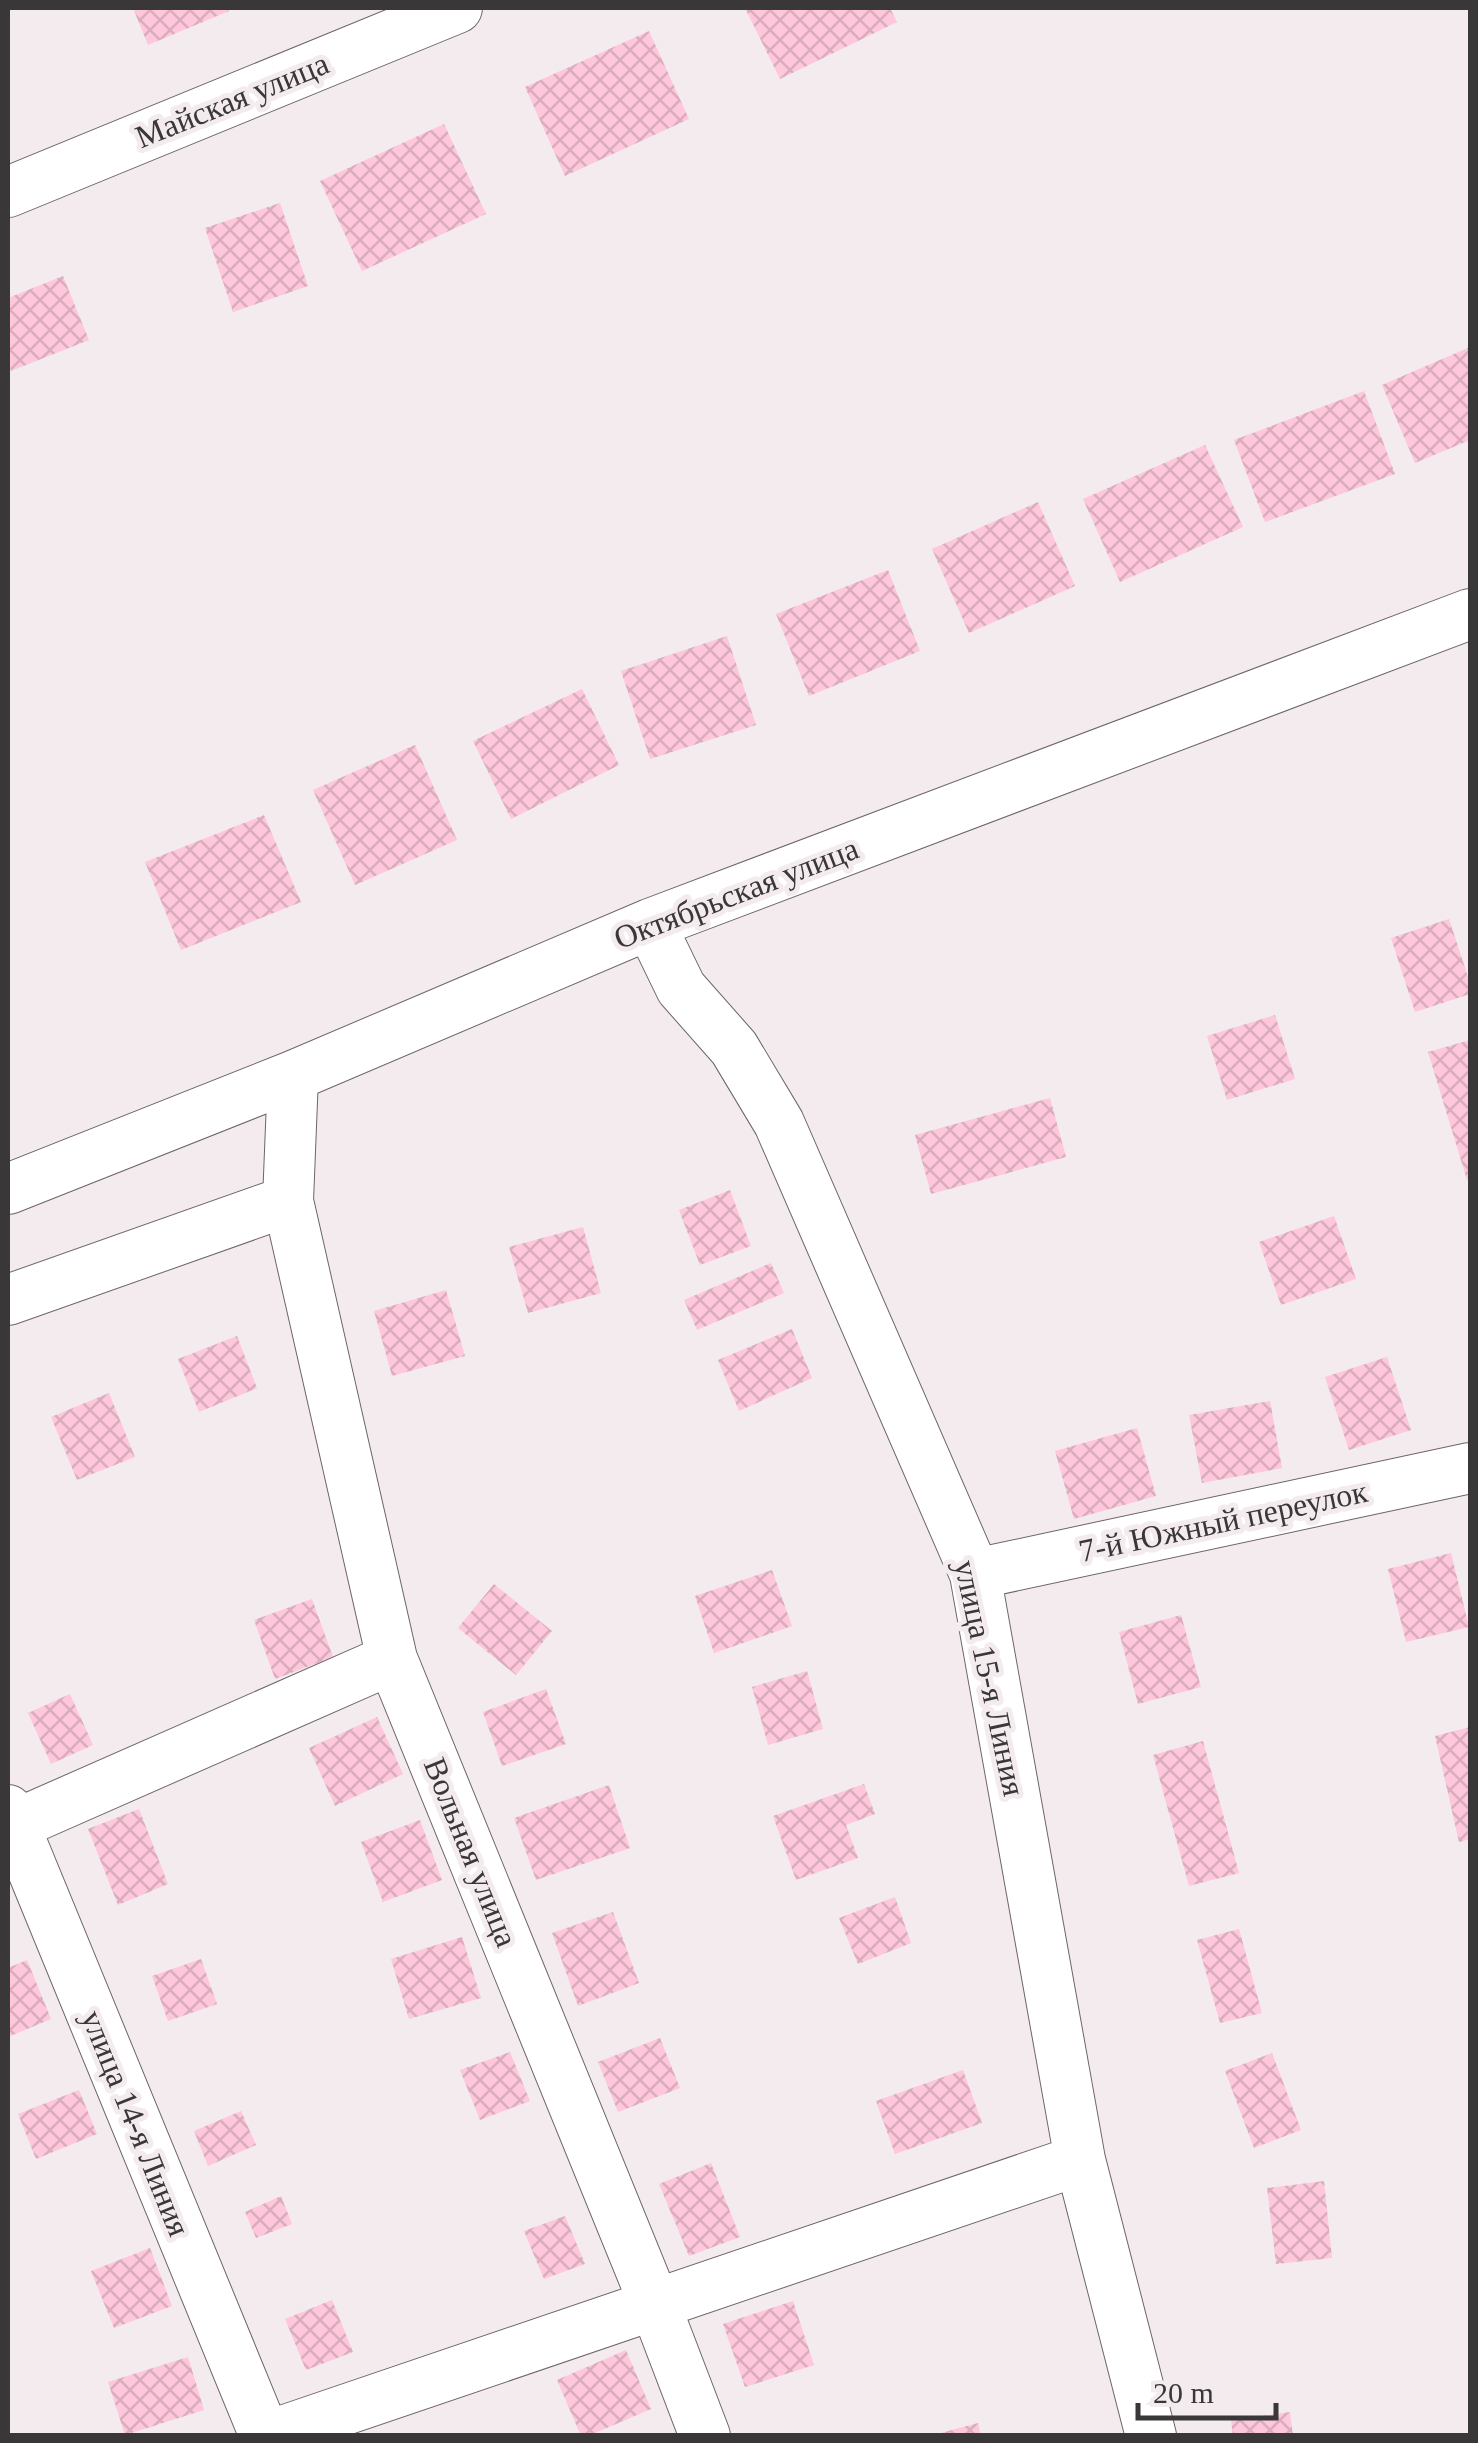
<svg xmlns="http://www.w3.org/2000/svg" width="1478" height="2443" font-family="'Times New Roman',serif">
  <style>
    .building { fill: url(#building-cross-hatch) }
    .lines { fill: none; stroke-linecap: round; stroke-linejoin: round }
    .minor-casing { stroke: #6d6568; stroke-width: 52 }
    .minor { stroke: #fff; stroke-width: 50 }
    .labels { text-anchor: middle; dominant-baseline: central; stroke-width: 10; stroke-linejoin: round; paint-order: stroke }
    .street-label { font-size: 32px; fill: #3a3738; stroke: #f3ebee }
  </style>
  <defs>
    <pattern id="building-cross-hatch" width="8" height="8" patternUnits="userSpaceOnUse" patternTransform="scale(2.5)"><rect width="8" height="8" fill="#fec7db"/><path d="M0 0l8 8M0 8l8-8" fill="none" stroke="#daacbd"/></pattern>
  </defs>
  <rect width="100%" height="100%" fill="#f3ebee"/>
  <path class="building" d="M133,8H227L229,11L148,45Z
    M745,8H890L897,22L780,79Z
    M649,31L689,119L565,176L525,87Z
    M444,124L486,214L362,271L320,181Z
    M280,203L308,286L233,312L205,228Z
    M63,276L89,340L11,371L8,361V298Z
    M1470,347V440L1415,463L1382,385Z
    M1364,391L1395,474L1265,522L1234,440Z
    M1205,445L1243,527L1120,582L1083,499Z
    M1038,502L1075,586L969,633L932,549Z
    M888,570L920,651L809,696L776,614Z
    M727,636L756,725L650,759L621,671Z
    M582,689L619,765L511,819L473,741Z
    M415,745L457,840L355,885L313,790Z
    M264,815L301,902L181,950L145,862Z
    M1449,919L1470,983V994L1415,1012L1391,938Z
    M1275,1015L1295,1079L1227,1100L1207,1036Z
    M1470,1040V1179L1467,1180L1428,1052Z
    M1050,1098L1066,1157L931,1194L915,1135Z
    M730,1190L751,1246L700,1265L679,1210Z
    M1334,1216L1356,1279L1281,1305L1259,1242Z
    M583,1227L601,1293L528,1313L509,1247Z
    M771,1263L784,1293L697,1330L684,1300Z
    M446,1290L465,1356L392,1376L374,1311Z
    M792,1329L812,1378L739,1411L718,1360Z
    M237,1336L257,1388L199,1412L178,1359Z
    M1387,1357L1411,1430L1349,1450L1325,1377Z
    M109,1393L135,1457L77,1480L51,1417Z
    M1270,1401L1282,1468L1202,1483L1189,1415Z
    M1137,1428L1156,1496L1074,1519L1055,1451Z
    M1451,1553L1469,1627L1406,1642L1388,1569Z
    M772,1570L792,1626L714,1653L695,1596Z
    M494,1584L552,1631L516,1675L458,1628Z
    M312,1599L333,1657L275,1679L254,1620Z
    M1181,1615L1201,1687L1138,1704L1119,1632Z
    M807,1671L823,1729L768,1745L752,1687Z
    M546,1689L566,1744L502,1766L483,1712Z
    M70,1694L93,1745L51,1764L28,1713Z
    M377,1717L403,1774L335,1806L309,1748Z
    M1470,1727V1839L1459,1842L1435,1736Z
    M1203,1741L1239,1873L1189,1886L1153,1755Z
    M864,1784L875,1814L846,1825L858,1858L796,1880L773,1816Z
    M609,1785L630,1848L536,1880L514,1818Z
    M139,1809L168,1884L118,1905L88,1829Z
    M420,1820L442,1880L383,1902L361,1842Z
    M895,1897L911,1943L858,1964L839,1918Z
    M613,1912L639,1983L578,2006L552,1933Z
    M1239,1929L1262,2013L1220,2023L1197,1940Z
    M462,1937L481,1998L409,2019L391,1959Z
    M201,1959L217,2004L168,2021L152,1976Z
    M27,1960L51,2019L8,2037V1968Z
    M660,2038L680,2088L618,2112L598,2062Z
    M510,2052L530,2101L480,2120L460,2070Z
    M1272,2053L1301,2130L1254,2148L1225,2071Z
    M963,2070L982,2123L895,2154L876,2101Z
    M79,2090L97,2134L36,2159L18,2114Z
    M241,2111L256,2145L208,2166L194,2131Z
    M711,2163L740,2237L689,2256L659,2184Z
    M1324,2181L1332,2258L1276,2264L1267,2188Z
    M281,2196L292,2224L256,2238L245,2212Z
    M565,2216L585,2264L544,2279L524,2231Z
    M150,2248L172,2306L114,2328L91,2271Z
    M332,2300L353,2352L306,2370L285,2319Z
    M793,2301L814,2365L745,2387L723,2324Z
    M626,2350L651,2409L588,2436H581L557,2380Z
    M188,2357L204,2410L125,2435L108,2382Z
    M1290,2412L1293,2436H1233L1231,2420Z
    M978,2423L981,2436H938L937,2434Z"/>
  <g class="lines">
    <defs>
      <path id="minor" d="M8,192L457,8
        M650,924L681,988L734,1048L779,1123L975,1574L1080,2160L1151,2436
        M293,1076L288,1201L392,1659
        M8,1189L293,1076L650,924L1470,614
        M8,1300L288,1201
        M975,1574L1470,1468
        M8,1810L265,2436
        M8,1828L392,1659L655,2305L705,2436
        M268,2436L1080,2160"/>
    </defs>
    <use href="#minor" class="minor-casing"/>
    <use href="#minor" class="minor"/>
  </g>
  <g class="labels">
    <g class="street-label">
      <text transform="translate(232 100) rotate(-22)">Майская улица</text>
      <text transform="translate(736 893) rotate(-21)">Октябрьская улица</text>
      <text transform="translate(1223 1521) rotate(-12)">7-й Южный переулок</text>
      <text transform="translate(990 1678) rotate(78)">улица 15-я Линия</text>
      <text transform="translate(471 1852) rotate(68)">Вольная улица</text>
      <text transform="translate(136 2123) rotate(68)">улица 14-я Линия</text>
    </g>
  </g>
  <rect width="1478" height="2443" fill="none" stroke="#3a3738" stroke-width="20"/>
  <path d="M1138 2403v15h138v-15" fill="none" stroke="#3a3738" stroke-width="5"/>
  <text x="1153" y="2403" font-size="30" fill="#3a3738" stroke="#f3ebee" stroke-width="8" paint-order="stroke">20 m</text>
</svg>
